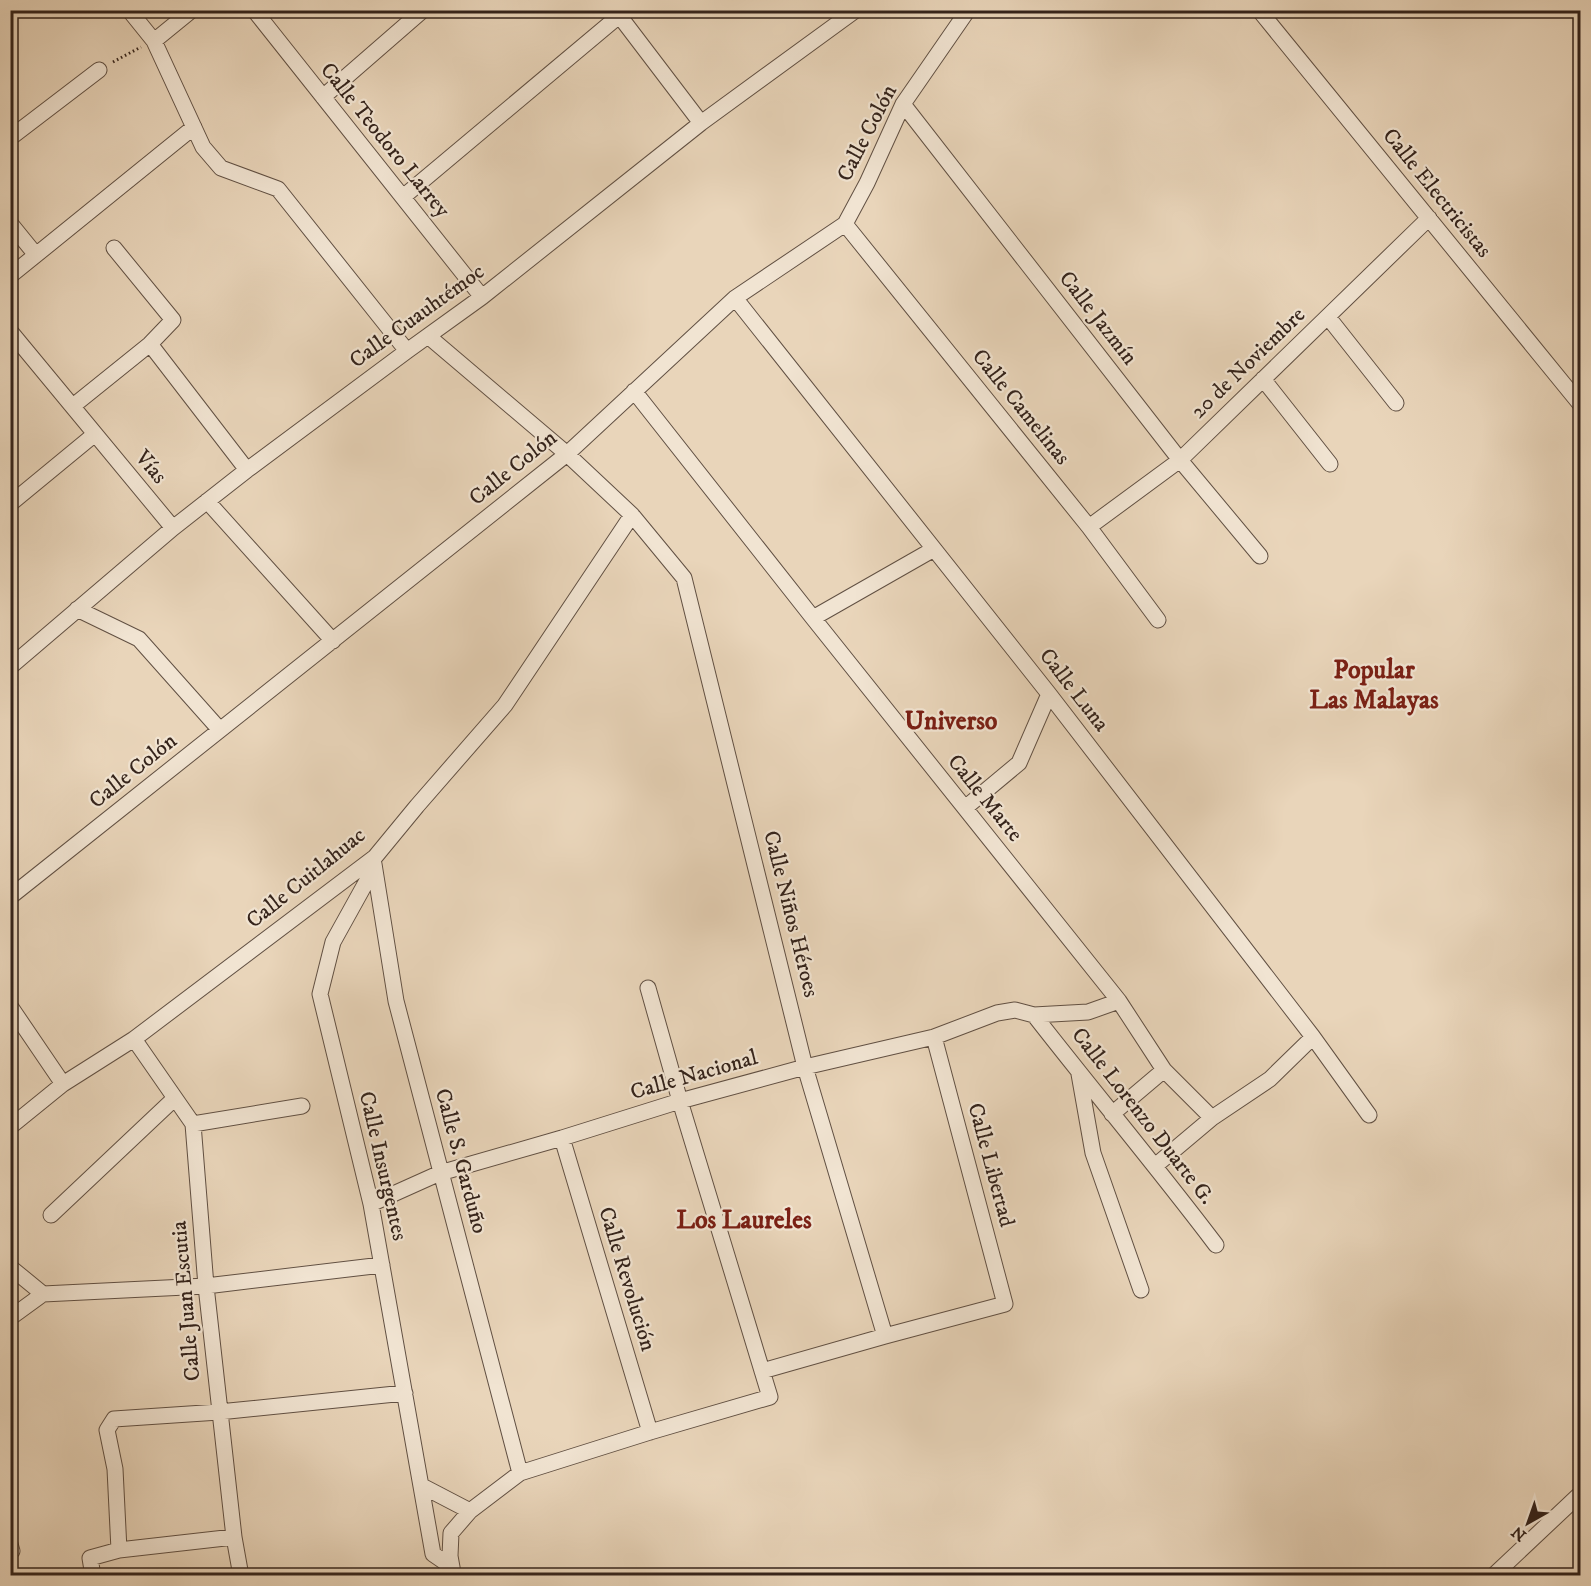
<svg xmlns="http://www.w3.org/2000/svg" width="1591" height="1586" font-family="'IM FELL DW Pica',serif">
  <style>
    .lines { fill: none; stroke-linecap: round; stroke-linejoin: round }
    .street-casing { stroke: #615043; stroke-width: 17 }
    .path { stroke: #34231b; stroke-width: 3; stroke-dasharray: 1.5 3; stroke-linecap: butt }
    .street { stroke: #f1e4d2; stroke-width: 15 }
    .labels { text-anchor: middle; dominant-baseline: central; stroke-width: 4.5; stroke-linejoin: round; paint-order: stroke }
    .street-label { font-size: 22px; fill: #34231b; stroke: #f1e4d2 }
    .quarter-label { font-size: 26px; font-weight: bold; fill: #7a1f14; stroke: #f1e4d2 }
  </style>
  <rect width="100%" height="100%" fill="#e9d5ba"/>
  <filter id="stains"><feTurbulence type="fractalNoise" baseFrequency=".00333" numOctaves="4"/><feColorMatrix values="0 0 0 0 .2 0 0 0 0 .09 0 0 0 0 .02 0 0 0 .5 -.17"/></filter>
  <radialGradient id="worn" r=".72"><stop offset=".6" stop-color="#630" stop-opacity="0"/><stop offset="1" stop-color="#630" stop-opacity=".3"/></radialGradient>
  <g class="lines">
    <defs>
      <path id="street" d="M129,10L154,41L203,147L221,168L278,189L407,351
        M254,10L482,297
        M615,10L701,123
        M1259,10L1580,404
        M154,41L192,10
        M323,97L423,10
        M903,104L1180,460L1260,556
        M10,138L99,70
        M403,197L626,10
        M10,223L36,255
        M845,224L1089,527L1158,620
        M114,248L173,320L150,344L247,470
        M10,276L194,127
        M735,298L1049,694L1313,1037L1369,1115
        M1328,317L1396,403
        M10,331L173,528
        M428,336L567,454L632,515L684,578L805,1067L885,1336
        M1263,379L1330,464
        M634,391L813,618L1119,1001L1164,1070L1212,1118
        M73,406L150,344
        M207,501L333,641
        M10,504L95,434
        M1089,527L1180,460L1429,218
        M77,609L139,639L220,730
        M813,618L934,549
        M10,667L173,528L247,470L407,351L482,297L701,123L856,10
        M965,808L1019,763L1049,694
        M374,864L396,1001L520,1473
        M374,868L333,942L320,994L371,1204L433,1554L452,1567
        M10,897L567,454L735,298L845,224L867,183L903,104L968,10
        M10,1006L63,1084
        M1034,1015C1094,1092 1157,1167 1216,1245
        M134,1039L193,1124L206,1286L234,1537L241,1576
        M1079,1074L1093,1153L1141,1290
        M1112,1114L1164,1070
        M193,1124L302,1106
        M10,1127L63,1084L134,1039L375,857L417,806L505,705L632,515
        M562,1138L650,1432
        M1155,1166L1212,1118L1270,1079L1313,1037
        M371,1204L440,1173L562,1138L680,1101L805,1067L934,1037L997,1013L1015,1010L1034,1015L1088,1012L1119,1001
        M51,1215L175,1098
        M10,1267L43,1294
        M43,1294L206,1286L382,1265
        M10,1318L43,1294
        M762,1371L885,1336L1005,1304L934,1037
        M422,1486L470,1511L520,1473L650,1432L770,1397L680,1101L648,988
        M10,1544L12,1551
        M119,1550L115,1469L107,1430L114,1419L219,1412L405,1393
        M453,1573L450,1556L451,1533L470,1511
        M93,1576L90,1558L119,1550L234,1537
        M1493,1576L1580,1494"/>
    </defs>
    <use href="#street" class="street-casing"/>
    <path class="path" d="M113,62L141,47"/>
    <use href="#street" class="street"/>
  </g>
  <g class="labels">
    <g class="street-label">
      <text transform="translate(867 133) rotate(-63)">Calle Colón</text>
      <text transform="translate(385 140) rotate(51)">Calle Teodoro Larrey</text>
      <text transform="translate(1437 193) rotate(51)">Calle Electricistas</text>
      <text transform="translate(417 316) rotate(-36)">Calle Cuauhtémoc</text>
      <text transform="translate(1098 318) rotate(52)">Calle Jazmín</text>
      <text transform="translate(1248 363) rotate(-44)">20 de Noviembre</text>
      <text transform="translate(1021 407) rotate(51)">Calle Camelinas</text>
      <text transform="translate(151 467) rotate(50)">Vías</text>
      <text transform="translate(513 468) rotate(-39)">Calle Colón</text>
      <text transform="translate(1074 690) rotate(52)">Calle Luna</text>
      <text transform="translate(133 771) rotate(-39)">Calle Colón</text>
      <text transform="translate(985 798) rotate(51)">Calle Marte</text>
      <text transform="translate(306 878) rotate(-39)">Calle Cuitlahuac</text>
      <text transform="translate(791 914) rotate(76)">Calle Niños Héroes</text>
      <text transform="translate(694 1075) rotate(-16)">Calle Nacional</text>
      <text transform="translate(1143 1116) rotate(52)">Calle Lorenzo Duarte G.</text>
      <text transform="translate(461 1161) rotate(75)">Calle S. Garduño</text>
      <text transform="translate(991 1165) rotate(75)">Calle Libertad</text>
      <text transform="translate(383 1166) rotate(77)">Calle Insurgentes</text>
      <text transform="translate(627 1279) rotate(73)">Calle Revolución</text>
      <text transform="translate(186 1301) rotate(-95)">Calle Juan Escutia</text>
    </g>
    <g class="quarter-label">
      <text x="1374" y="670">Popular<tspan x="1374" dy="30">Las Malayas</tspan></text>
      <text x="951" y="721">Universo</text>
      <text x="744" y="1220">Los Laureles</text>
    </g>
  </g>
  <rect width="1591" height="1586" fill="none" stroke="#e9d5ba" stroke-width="36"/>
  <rect x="12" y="12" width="1567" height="1562" fill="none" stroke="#34231b" stroke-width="3"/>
  <rect x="18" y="18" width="1555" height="1550" fill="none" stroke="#34231b" stroke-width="1.5"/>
  <g transform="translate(1528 1523) rotate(220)" stroke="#f1e4d2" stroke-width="4.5" paint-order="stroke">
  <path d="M0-4.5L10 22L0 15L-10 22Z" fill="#34231b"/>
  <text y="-9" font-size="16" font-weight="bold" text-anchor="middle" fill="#34231b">N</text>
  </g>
  <rect width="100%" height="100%" filter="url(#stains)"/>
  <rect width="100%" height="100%" fill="url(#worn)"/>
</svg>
